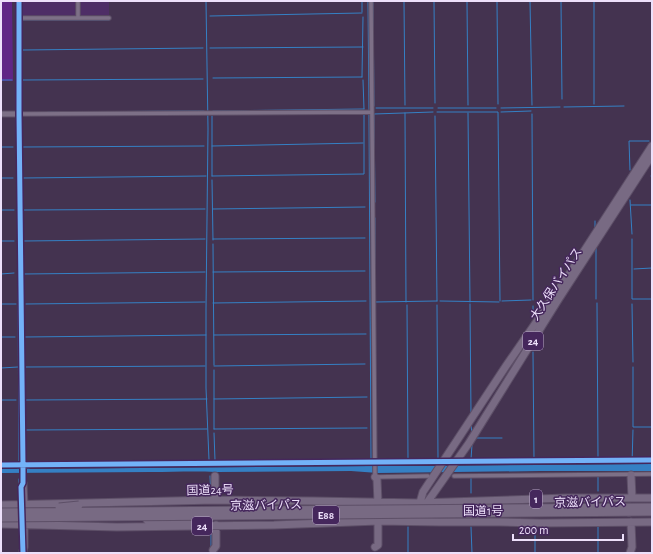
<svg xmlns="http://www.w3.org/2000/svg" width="653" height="554" font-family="'Alegreya Sans','Noto Sans JP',sans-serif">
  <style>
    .built { fill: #4e2d66 }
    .green { fill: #602686 }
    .water { fill: #3580c4 }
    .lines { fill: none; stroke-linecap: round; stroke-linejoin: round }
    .stream { stroke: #3580c4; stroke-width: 1 }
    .street-tunnel { stroke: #5d4d6a; stroke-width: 3.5; stroke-dasharray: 3.5 2; stroke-linecap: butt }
    .street-casing { stroke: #5d4f67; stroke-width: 5.5 }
    .secondary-casing { stroke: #5d4f67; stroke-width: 7 }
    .highway-casing { stroke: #5d4f67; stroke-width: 9 }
    .street { stroke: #7d7087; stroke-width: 3.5 }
    .secondary { stroke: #7d7087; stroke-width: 5 }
    .highway { stroke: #786a83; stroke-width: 7 }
    .highway-bridge-casing { stroke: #5d4f67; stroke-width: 9; stroke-linecap: butt }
    .highway-bridge { stroke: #786a83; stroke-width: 7 }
    .cycleway-casing { stroke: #45275c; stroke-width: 8 }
    .cycleway { stroke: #73b2f8; stroke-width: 5 }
    .labels { text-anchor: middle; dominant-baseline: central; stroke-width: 3; stroke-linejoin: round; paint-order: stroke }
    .shield { fill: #45275c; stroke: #bba8cb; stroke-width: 1 }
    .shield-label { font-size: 11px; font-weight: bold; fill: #ede0fa }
    .street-label { font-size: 12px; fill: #ede0fa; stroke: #45275c }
  </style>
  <rect width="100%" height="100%" fill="#443350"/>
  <path class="built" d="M21,1H77V16H21Z
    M79,1H109V15L80,16Z"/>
  <path class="green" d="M1,1H12L13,81H1Z"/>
  <path class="water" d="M369,464L378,466H431L652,464V471H540L378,473L351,471L216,472C194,471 173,472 151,472C101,472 51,473 1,473V469H17L18,467L29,468L30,469C143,468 256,467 369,466Z"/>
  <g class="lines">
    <path class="stream" d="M16,1V112
      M206,1L208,129L206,309V388L209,460
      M362,1V12
      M368,1L369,110
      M373,1L374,106
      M404,1L405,105
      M434,1L435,103
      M467,1L468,105
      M497,1L498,104
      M530,1L532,105
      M561,1L562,99
      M594,1V104
      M210,16L362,13
      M22,20H109
      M210,48L363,47
      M23,50L203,48
      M362,77L363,17
      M213,78L362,77
      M1,80H12
      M22,80L203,79
      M363,80L364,109
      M564,107L624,106
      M376,108H433
      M438,108H496
      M501,108L560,107
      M213,111L364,109
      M48,112L204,111
      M437,112H498L500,301
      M501,112L531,111
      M405,113L406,302
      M468,113L470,302
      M369,114L371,460
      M532,114L533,300
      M17,115L19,468
      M435,116L437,301
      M212,146L363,143
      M1,147H13
      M23,147L204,146
      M630,170L629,141H649
      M212,176L364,174V115
      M212,176V116
      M651,176H652
      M1,178H13
      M23,178L206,176
      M212,180L213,240
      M630,200L632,234
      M375,202L374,114L433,112
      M631,205H652
      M213,209L365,207
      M1,210H14
      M24,210L205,209
      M375,218V302L437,301
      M595,221V229
      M213,239L365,238
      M632,239V299H652
      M1,241H14
      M24,241L205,239
      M213,244L214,365
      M596,248V299
      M634,269L652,268
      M213,272L365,271
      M1,274L14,273
      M24,274L205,272
      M440,301L499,302
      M502,301L531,300
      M213,303L366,301
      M597,303L598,458
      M1,304H16
      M26,304L205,302
      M470,304L471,414
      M632,304L633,362
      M407,305L408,459
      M437,305L438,459
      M533,306V315
      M214,335L366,334
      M1,337H15
      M25,337L206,335
      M533,352L534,459
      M214,366L365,364
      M26,367L205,366
      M633,367V427H652
      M1,368L18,367
      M214,370V429
      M214,399L367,397
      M1,400H16
      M25,400L207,399
      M471,425L472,434
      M214,429L367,428
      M25,430L207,429
      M214,433L215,460
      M477,438H502
      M471,459L472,445
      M219,461L362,460
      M1,462H14
      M28,462L204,461
      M632,464L633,430
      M210,476L211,496
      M598,477V491
      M471,478V493
      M19,479V501
      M598,526V553
      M408,527V553
      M471,527L472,553
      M535,527V553
      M20,528V549
      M211,531V548"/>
    <path class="street-tunnel" d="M629,497V523"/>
    <defs>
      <path id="street" d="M19,1V114L23,465V484
        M78,1V18
        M371,1L375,478
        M20,18H109
        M19,114L372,112
        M462,461L652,460
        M1,465L438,462
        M454,476L652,474
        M375,477L428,476"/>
      <path id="secondary" d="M1,114H19"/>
      <path id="highway" d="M631,475L632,498
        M375,477L377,479L378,503
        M23,483L24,505
        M215,500V476
        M426,504L469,443L558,300L652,155
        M1,505L215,500L314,501L419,503L566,498H652
        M419,506L423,492L506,366L568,276L652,146
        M147,520L190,521
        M1,524L117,527L274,525L378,521L440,522H500L541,523L652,522
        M375,547L378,545V521
        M213,550L216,546V525
        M23,551L24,547V524
        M630,553L632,547L631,522"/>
    </defs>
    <use href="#street" class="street-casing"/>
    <use href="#secondary" class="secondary-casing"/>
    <use href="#highway" class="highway-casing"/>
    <use href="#street" class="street"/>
    <use href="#secondary" class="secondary"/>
    <use href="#highway" class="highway"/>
    <defs>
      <path id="highway-bridge" d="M59,507L79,505
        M1,512L652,507
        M1,518L652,512"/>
    </defs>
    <use href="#highway-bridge" class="highway-bridge-casing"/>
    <use href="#highway-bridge" class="highway-bridge"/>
    <defs>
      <path id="cycleway" d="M19,1V114L23,465V483L21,487L23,553
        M1,465L652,460"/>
    </defs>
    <use href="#cycleway" class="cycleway-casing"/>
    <use href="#cycleway" class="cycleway"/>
  </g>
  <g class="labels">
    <g class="shield">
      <rect x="523" y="332" width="20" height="18" rx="3"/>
      <rect x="530" y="490" width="12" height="18" rx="3"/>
      <rect x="313" y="506" width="26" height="18" rx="3"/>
      <rect x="192" y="517" width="20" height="18" rx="3"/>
    </g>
    <g class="shield-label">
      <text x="533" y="341">24</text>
      <text x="536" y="499">1</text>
      <text x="326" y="515">E88</text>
      <text x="202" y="526">24</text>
    </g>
    <g class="street-label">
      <text transform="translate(556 284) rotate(-57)">大久保バイパス</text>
      <text transform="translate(210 490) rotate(-1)">国道24号</text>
      <text transform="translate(590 502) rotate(-1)">京滋バイパス</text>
      <text transform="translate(266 505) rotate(-1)">京滋バイパス</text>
      <text x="483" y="511">国道1号</text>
    </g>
  </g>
  <rect width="653" height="554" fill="none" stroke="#ede0fa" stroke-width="4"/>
  <path d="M513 534v6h110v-6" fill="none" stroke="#ede0fa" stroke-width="2"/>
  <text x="519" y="534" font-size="12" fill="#ede0fa" stroke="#45275c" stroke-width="3" paint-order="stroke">200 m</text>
</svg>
